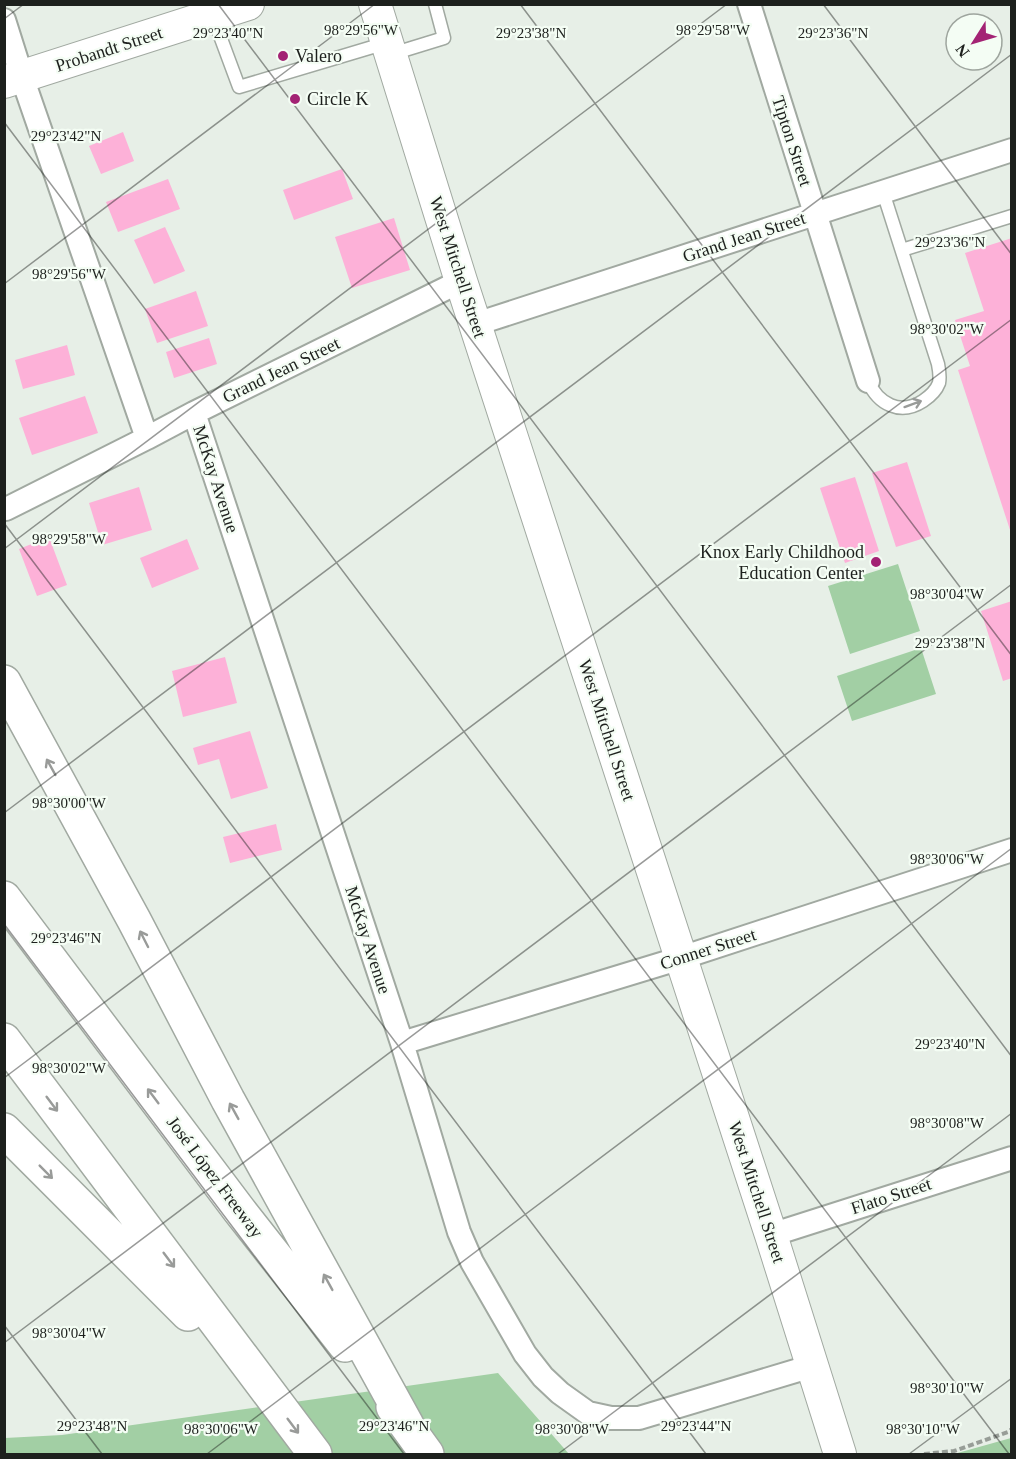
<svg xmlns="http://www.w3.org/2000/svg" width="1016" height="1459" font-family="Georgia,serif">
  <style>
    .green { fill: #a2cfa4 }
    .building { fill: #fdb1d8 }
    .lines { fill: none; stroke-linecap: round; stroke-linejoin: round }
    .lane-casing { stroke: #a1a9a1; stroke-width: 15 }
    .street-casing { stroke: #a1a9a1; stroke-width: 26 }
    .secondary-casing { stroke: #a1a9a1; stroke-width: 34 }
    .highway-casing { stroke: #a1a9a1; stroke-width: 36 }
    .path { stroke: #979d97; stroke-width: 4; stroke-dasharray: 6 3; stroke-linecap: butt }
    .lane { stroke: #fff; stroke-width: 12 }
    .street { stroke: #fff; stroke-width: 22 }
    .secondary { stroke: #fff; stroke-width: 32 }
    .highway { stroke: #fff; stroke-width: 33 }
    .oneway { stroke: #999b99 }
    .ticks { fill: none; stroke: #1d201d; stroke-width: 1.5; stroke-opacity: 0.45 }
    .poi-dot { fill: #a32374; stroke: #f4fdf4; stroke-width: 2 }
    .labels { text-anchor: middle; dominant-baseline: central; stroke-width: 4.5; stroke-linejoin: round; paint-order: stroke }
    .street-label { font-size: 18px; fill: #1d201d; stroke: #f4fdf4 }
    .poi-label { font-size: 18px; fill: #1d201d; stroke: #f4fdf4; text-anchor: start }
    .ticks-label { font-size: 15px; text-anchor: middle; fill: #1d201d; stroke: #f4fdf4; stroke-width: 4.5; stroke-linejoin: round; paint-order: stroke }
  </style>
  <rect width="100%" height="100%" fill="#e7efe7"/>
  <path class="green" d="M898,564L920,631L850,654L828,586Z
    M921,648L936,694L852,721L837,676Z
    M498,1373L569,1454H5V1438L62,1435Z
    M1011,1438V1454H954Z"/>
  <path class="building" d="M123,132L134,161L101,174L89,146Z
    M342,169L353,199L294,220L283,190Z
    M168,179L180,209L118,232L106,202Z
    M394,218L410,270L352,288L335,237Z
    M165,227L185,271L154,284L134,240Z
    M1012,238V533H1011L958,370L970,366L955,320L984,311L965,253Z
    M196,291L208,326L157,343L145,309Z
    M209,338L217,364L174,378L166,352Z
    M67,345L75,375L23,389L15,360Z
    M85,396L98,433L32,455L19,418Z
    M907,462L931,536L896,547L872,473Z
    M855,477L879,551L845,563L820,488Z
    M139,487L152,530L102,545L89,503Z
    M49,537L67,585L37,596L19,549Z
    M187,539L199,569L152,588L140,558Z
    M1012,601V678L1003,681L981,611Z
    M225,657L237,703L183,717L172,671Z
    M250,731L268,788L231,799L219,759L198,765L193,748Z
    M276,824L282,850L230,863L223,837Z"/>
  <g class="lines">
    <defs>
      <path id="lane" d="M213,17L239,87L386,43
        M392,54L444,38L435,4
        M902,250L1012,216
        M868,381C878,404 900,416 923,401C929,397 936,391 939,383C940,378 939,369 938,364L883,192"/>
      <path id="street" d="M749,4L868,381
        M4,20L22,77L147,438
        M476,324L1012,150
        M194,413L402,1043L459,1232L472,1262L525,1354L543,1377L560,1393L588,1413L611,1418H639L812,1366
        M6,509L147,438L194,413L461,281
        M402,1043L681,958L1012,850
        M771,1235L1012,1158"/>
      <path id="secondary" d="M375,4L461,281L771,1235L840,1454
        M4,82L248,4"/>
      <path id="highway" d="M4,682L134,920L228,1100L407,1425
        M4,898L239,1210L345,1345
        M4,1040L315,1454
        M4,1130L188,1314
        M393,1407L427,1454"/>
    </defs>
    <use href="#lane" class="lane-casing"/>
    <use href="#street" class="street-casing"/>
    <use href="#secondary" class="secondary-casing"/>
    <use href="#highway" class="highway-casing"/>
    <path class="path" d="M924,1454L954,1451L1008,1432L1012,1429"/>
    <use href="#lane" class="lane"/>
    <use href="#street" class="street"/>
    <use href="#secondary" class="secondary"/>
    <use href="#highway" class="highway"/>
  </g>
  <defs><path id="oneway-shaft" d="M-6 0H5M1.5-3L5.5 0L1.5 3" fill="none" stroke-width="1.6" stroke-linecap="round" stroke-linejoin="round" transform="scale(1.5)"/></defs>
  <g class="oneway">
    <use href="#oneway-shaft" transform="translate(913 404) rotate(-20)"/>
    <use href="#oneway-shaft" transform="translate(51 767) rotate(-119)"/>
    <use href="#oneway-shaft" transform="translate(144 939) rotate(-117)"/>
    <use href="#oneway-shaft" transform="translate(153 1096) rotate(-127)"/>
    <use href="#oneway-shaft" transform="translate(52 1104) rotate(53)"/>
    <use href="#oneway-shaft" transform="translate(234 1111) rotate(-119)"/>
    <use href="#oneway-shaft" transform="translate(46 1172) rotate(45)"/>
    <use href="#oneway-shaft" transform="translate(169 1260) rotate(53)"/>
    <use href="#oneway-shaft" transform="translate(328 1282) rotate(-119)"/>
    <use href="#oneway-shaft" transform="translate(293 1426) rotate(53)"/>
  </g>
  <path class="ticks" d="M218,4L1012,1057M520,4L1012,656M823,4L1012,255M4,19L24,4M4,122L1009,1454M4,284L375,4M4,523L706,1454M4,549L727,4M4,813L1012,54M4,924L404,1454M4,1078L1012,319M4,1325L102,1454M4,1343L1012,584M207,1454L1012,848M558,1454L1012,1113M909,1454L1012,1378"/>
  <g class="poi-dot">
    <circle cx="283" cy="56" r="6"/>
    <circle cx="295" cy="99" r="6"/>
    <circle cx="876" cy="562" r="6"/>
  </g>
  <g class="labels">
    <g class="street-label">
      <text transform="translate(109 49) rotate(-18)">Probandt Street</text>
      <text transform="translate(792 141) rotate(72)">Tipton Street</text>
      <text transform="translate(744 237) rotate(-18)">Grand Jean Street</text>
      <text transform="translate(458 267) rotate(72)">West Mitchell Street</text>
      <text transform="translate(281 370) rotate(-26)">Grand Jean Street</text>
      <text transform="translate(216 479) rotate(72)">McKay Avenue</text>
      <text transform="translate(607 730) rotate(72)">West Mitchell Street</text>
      <text transform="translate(368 940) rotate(72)">McKay Avenue</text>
      <text transform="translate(708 949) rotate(-18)">Conner Street</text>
      <text transform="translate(215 1177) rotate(53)">José López Freeway</text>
      <text transform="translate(757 1192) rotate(72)">West Mitchell Street</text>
      <text transform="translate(891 1196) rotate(-18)">Flato Street</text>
    </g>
    <g class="poi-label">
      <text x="295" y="56">Valero</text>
      <text x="307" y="99">Circle K</text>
      <text x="864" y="552" text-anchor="end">Knox Early Childhood<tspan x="864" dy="21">Education Center</tspan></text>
    </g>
  </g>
  <g class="ticks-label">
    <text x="361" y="35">98°29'56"W</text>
    <text x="713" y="35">98°29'58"W</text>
    <text x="228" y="38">29°23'40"N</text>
    <text x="531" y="38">29°23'38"N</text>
    <text x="833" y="38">29°23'36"N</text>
    <text x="66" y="141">29°23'42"N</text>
    <text x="950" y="247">29°23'36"N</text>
    <text x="69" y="279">98°29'56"W</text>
    <text x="947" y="334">98°30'02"W</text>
    <text x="69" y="544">98°29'58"W</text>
    <text x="947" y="599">98°30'04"W</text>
    <text x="950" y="648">29°23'38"N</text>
    <text x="69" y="808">98°30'00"W</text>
    <text x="947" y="864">98°30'06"W</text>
    <text x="66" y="943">29°23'46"N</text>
    <text x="950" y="1049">29°23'40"N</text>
    <text x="69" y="1073">98°30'02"W</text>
    <text x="947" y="1128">98°30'08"W</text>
    <text x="69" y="1338">98°30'04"W</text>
    <text x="947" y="1393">98°30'10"W</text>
    <text x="92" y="1431">29°23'48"N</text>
    <text x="394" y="1431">29°23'46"N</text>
    <text x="696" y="1431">29°23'44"N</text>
    <text x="221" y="1434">98°30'06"W</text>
    <text x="572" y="1434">98°30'08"W</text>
    <text x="923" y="1434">98°30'10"W</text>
  </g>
  <rect width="1016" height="1459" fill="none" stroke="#1d201d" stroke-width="12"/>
  <g transform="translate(974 42) rotate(233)"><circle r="28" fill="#f4fdf4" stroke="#9ea59e" stroke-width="1.5"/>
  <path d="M0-4.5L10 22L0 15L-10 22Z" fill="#a32374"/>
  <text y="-9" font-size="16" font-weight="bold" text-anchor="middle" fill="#1d201d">N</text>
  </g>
</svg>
